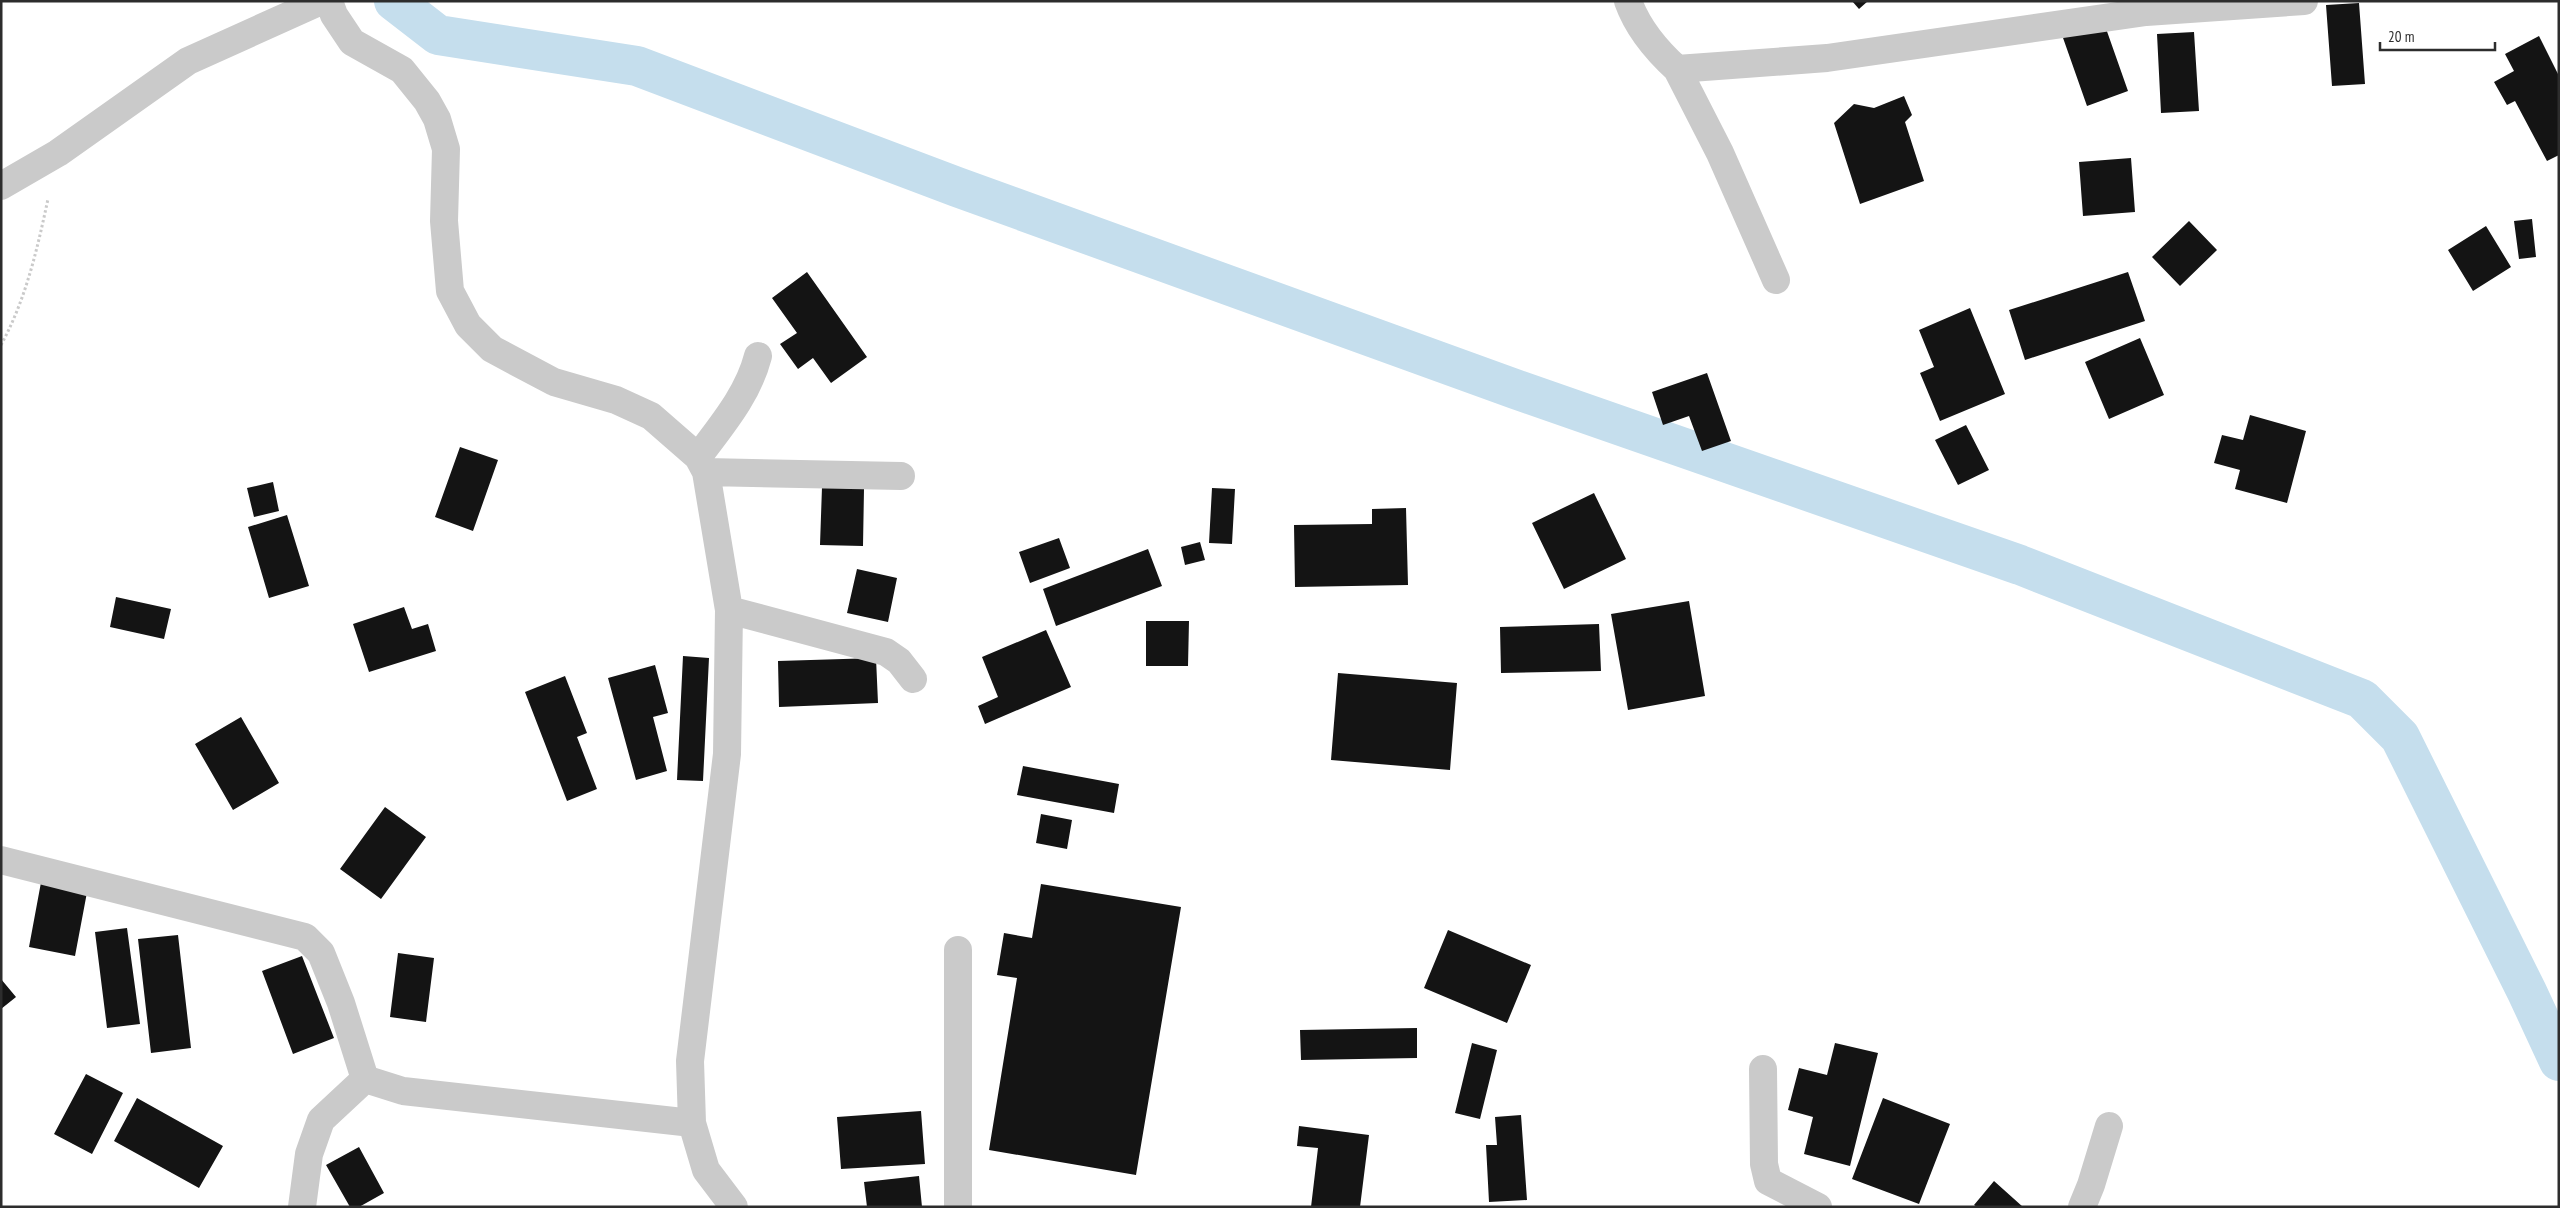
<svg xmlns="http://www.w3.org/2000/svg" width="2560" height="1208" font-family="'PT Sans Narrow',sans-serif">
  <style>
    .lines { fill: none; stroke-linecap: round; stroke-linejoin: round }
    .canal { stroke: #c5deed; stroke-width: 40 }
    .building { fill: #141414 }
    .path { stroke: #cacaca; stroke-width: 3; stroke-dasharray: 2.5 2.5; stroke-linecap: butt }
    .street { stroke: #cacaca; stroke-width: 28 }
  </style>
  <rect width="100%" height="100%" fill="#fff"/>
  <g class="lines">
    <path class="canal" d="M394,1L438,35L637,66L957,187L1515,389L2020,565L2362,699L2400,737L2527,992L2559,1061"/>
  </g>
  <path class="building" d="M1852,1H1868L1859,9Z
    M2359,3L2365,84L2332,86L2326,5Z
    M2103,20L2128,91L2087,106L2062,35Z
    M2194,32L2199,111L2161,113L2157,34Z
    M2539,36L2559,76V155L2547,161L2515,101L2507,105L2494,82L2514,71L2505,54Z
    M1904,96L1912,115L1905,122L1924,181L1860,204L1834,123L1854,104L1874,108Z
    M2131,158L2135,212L2083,216L2079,162Z
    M2532,219L2536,257L2519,259L2514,221Z
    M2189,221L2217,250L2180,286L2152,257Z
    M2486,226L2511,267L2473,291L2448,250Z
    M807,272L867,357L831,383L813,358L798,369L780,344L797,333L772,298Z
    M2128,272L2145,321L2025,360L2009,310Z
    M1970,308L2005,394L1940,421L1920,373L1934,367L1919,330Z
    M2140,338L2164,395L2109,419L2085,362Z
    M1707,373L1731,441L1702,451L1689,416L1663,425L1652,392Z
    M2250,415L2306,431L2287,503L2235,489L2240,470L2214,463L2222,435L2243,440Z
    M1966,425L1989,470L1958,485L1935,440Z
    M460,447L498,460L473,531L435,517Z
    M273,482L279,511L254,517L247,488Z
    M822,487L864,489L863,546L820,545Z
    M1212,488L1235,489L1232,544L1209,543Z
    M1594,493L1626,559L1564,589L1532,523Z
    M1406,508L1408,585L1295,587L1294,525L1372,524V509Z
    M287,515L309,586L269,598L248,527Z
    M1059,538L1070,568L1030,583L1019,552Z
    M1200,542L1205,560L1185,565L1181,547Z
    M1148,549L1162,586L1056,626L1043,589Z
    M857,569L897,578L888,622L847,613Z
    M116,597L171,609L164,639L110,627Z
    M1689,601L1705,696L1628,710L1611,614Z
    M404,607L412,629L428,624L436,651L369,672L353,624Z
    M1146,621H1189L1188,666H1146Z
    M1599,624L1601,671L1501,673L1500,627Z
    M1046,630L1071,687L985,724L978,706L998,697L982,657Z
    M683,656L709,658L703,781L677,780Z
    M876,658L878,703L779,707L778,661Z
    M655,665L668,713L653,717L667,771L636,780L608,678Z
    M1338,673L1457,683L1450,770L1331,760Z
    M565,676L587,733L577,737L597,789L567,801L525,692Z
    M241,717L279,783L233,810L195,744Z
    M1023,766L1119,784L1114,813L1017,795Z
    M385,807L426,837L381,899L340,869Z
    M1041,814L1072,820L1067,849L1036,843Z
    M42,877L88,887L75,956L29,947Z
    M1041,884L1181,907L1136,1175L989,1150L1017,978L997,975L1004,933L1032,938Z
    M127,928L140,1024L107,1028L95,932Z
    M1448,930L1531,965L1507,1023L1424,988Z
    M178,935L191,1048L151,1053L138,939Z
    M398,953L434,958L426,1022L390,1017Z
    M302,956L334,1038L293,1054L262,971Z
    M1,979L16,997L1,1009Z
    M1417,1028V1058L1301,1060L1300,1030Z
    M1472,1043L1497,1050L1480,1119L1455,1113Z
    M1835,1043L1878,1053L1850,1166L1804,1154L1813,1117L1788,1110L1799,1068L1827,1075Z
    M86,1074L123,1093L92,1154L54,1134Z
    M137,1098L223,1146L199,1188L114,1141Z
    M1883,1098L1950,1124L1919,1204L1852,1179Z
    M921,1111L925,1164L841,1169L837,1117Z
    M1521,1115L1527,1200L1489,1202L1486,1145H1497L1495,1117Z
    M1299,1126L1369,1135L1360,1207H1311L1318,1148L1297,1146Z
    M359,1147L384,1193L359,1207H350L326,1165Z
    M919,1176L922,1207H867L864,1182Z
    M1994,1181L2023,1207H1977L1974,1205Z"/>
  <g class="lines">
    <path class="path" d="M1,345C26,299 37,250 48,199"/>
    <path class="street" d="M329,1L334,15L352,42L402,70L427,101L437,119L446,149L444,221L450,291L468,325L492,349L554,382L616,400L651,416L698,457L706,472L729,610L727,754L690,1061L692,1123L706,1170L734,1207
      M1628,1C1638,29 1656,50 1677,69L1827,58L2146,12L2304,1
      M1677,69L1720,153L1776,280
      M1,186L58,153L188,61L321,1
      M698,457C721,426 748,395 758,356
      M706,472L901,476
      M729,610L886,652L899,661L913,679
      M1,860L305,937L321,953L341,1003L365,1079L403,1091L692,1123
      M1763,1069L1764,1164L1768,1181L1818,1207
      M302,1207L309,1154L321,1120L365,1079
      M958,1207V950
      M2082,1207L2091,1185L2109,1126"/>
  </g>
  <rect width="2560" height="1208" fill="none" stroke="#2d2d2d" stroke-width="5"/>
  <path d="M2380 42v8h115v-8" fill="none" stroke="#2d2d2d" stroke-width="2.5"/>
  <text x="2388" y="42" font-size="15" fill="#2d2d2d" stroke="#ffffff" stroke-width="4" paint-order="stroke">20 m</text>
</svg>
